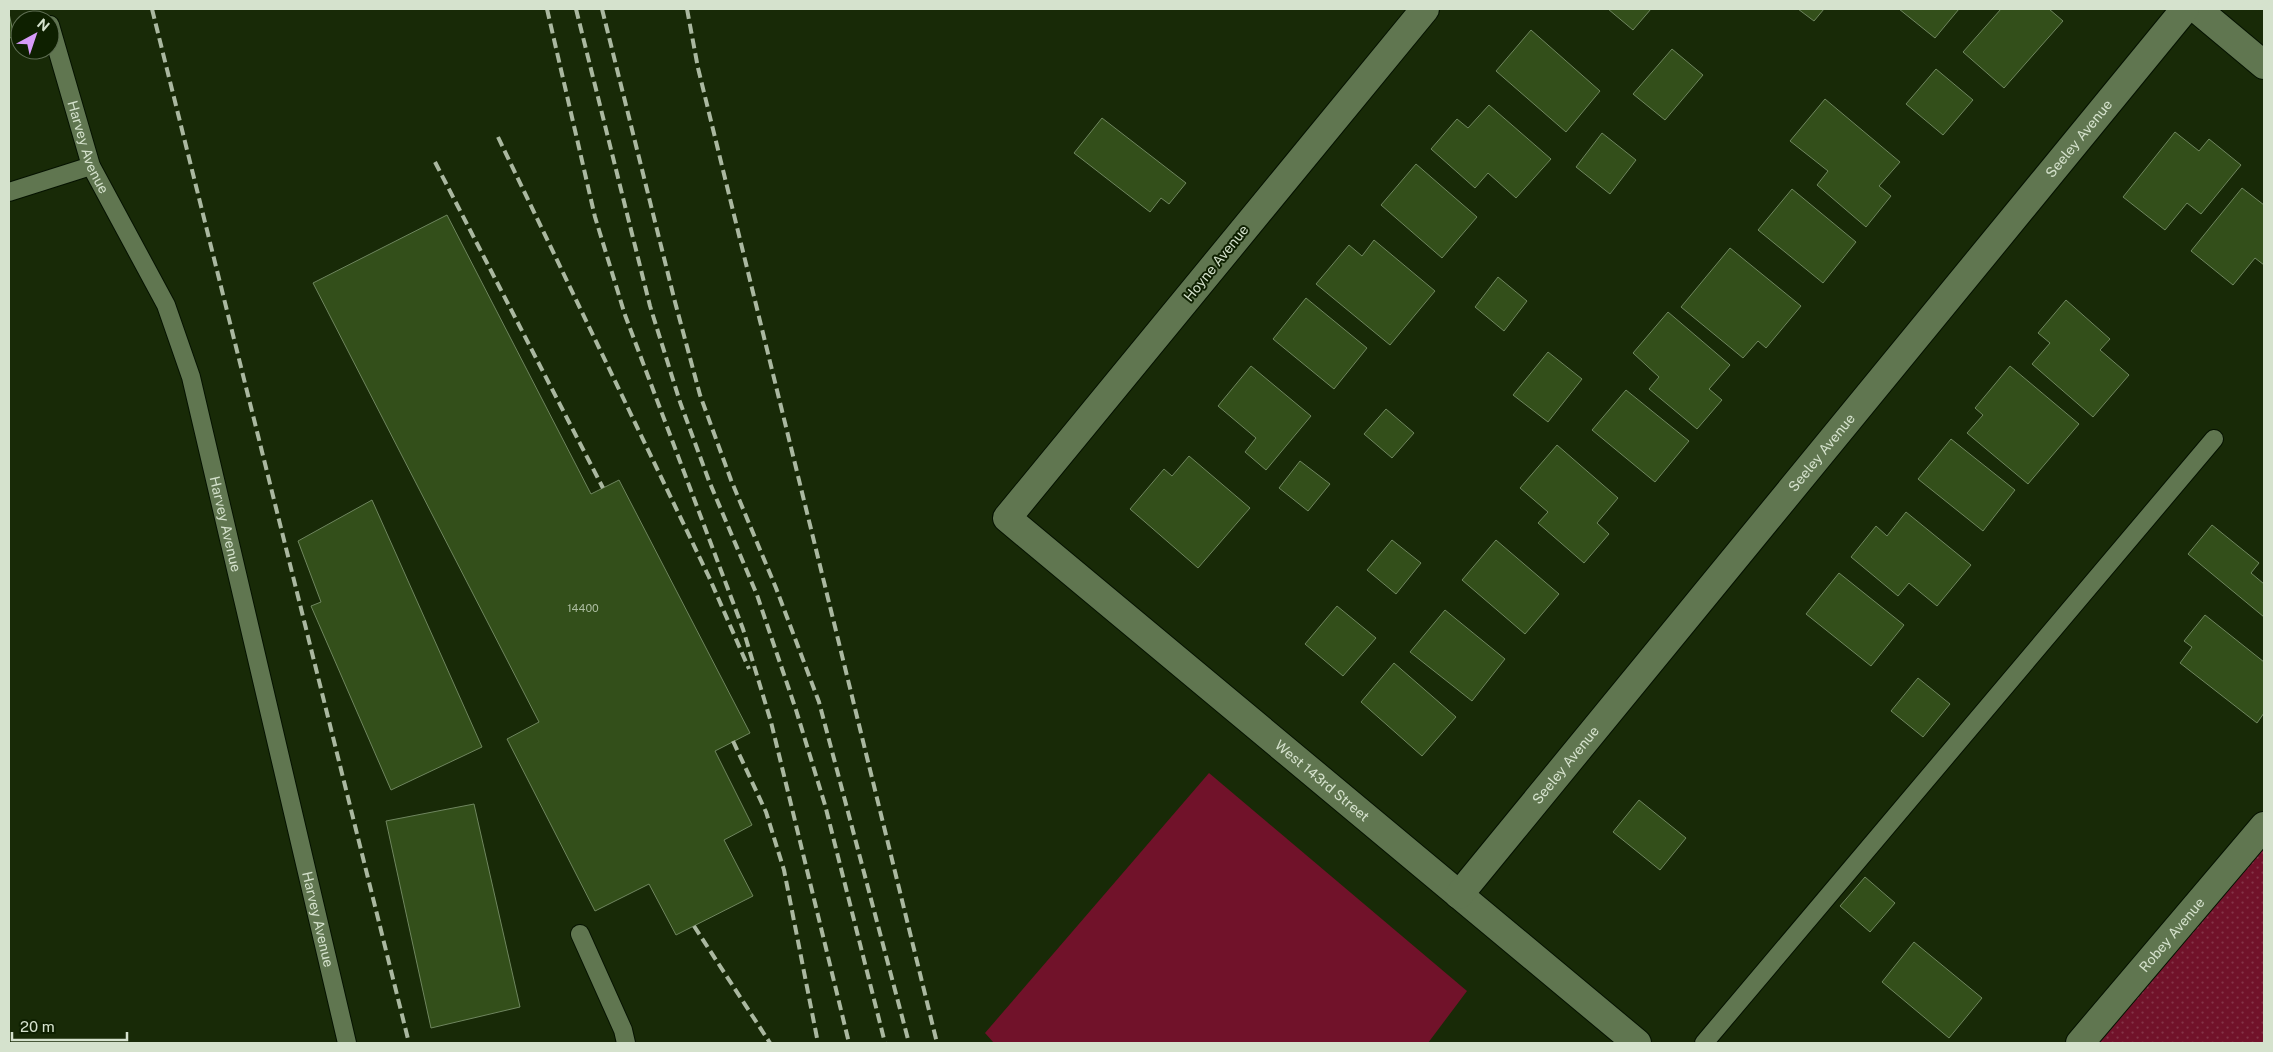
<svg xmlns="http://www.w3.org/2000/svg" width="2273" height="1052" font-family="'Public Sans',sans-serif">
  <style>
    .grass { fill: url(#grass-dots) }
    .pitch { fill: #71122a }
    .building { fill: #334f1a; stroke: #6f865f }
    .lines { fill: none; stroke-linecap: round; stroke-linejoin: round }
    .service-casing { stroke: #051200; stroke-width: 20 }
    .minor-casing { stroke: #051200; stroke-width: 30 }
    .service { stroke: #607650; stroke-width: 18 }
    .minor { stroke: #607650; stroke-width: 28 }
    .rail { stroke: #aab8a0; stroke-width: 4; stroke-dasharray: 10 5; stroke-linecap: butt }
    .labels { text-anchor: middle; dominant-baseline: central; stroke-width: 4; stroke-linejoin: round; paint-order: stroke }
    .number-label { font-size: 11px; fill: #acbda0 }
    .street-label { font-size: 14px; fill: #d5e2cd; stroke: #0e2000 }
  </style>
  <defs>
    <pattern id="grass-dots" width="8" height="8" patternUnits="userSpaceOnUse" patternTransform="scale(1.25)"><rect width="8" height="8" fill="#71122a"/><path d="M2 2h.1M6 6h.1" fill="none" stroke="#843448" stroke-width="1.8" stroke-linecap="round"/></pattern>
  </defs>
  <rect width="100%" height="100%" fill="#182a07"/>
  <path class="grass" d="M2264,837V1043H2092Z"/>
  <path class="pitch" d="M1209,773L1467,991L1428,1043H994L985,1033Z"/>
  <path class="building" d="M1608,9H1651L1633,30Z
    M1798,9H1824L1814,21Z
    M1899,9H1959L1935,38Z
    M2001,9H2049L2063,21L2004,88L1963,52Z
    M9,13L14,37L9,38Z
    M1531,30L1600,91L1566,132L1496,71Z
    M1672,49L1703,75L1665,120L1633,94Z
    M1936,69L1973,100L1943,135L1906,104Z
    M1825,99L1900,162L1879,186L1891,196L1866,227L1817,185L1828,171L1790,141Z
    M1489,105L1551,159L1516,198L1488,173L1475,188L1431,149L1457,119L1468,128Z
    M1102,118L1186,183L1169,204L1161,198L1150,212L1074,153Z
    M2175,132L2199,151L2209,139L2241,165L2201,214L2187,203L2165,230L2123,197Z
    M1602,133L1636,160L1610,194L1576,167Z
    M1416,164L1477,217L1442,258L1381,205Z
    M2242,188L2264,205V265L2255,258L2233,285L2191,251Z
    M1792,189L1856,242L1823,283L1758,230Z
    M447,215L591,494L619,480L750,733L715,751L752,825L724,840L753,896L676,935L649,884L595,911L507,739L539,722L313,283Z
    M1374,240L1435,291L1390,345L1316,284L1349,245L1362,256Z
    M1730,248L1801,306L1766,348L1758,341L1743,358L1681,307Z
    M1498,277L1527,301L1504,331L1475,307Z
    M1306,298L1367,348L1334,389L1273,339Z
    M2066,300L2110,339L2100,350L2129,375L2093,417L2032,364L2050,343L2038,333Z
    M1668,312L1730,365L1709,389L1722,400L1697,429L1649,389L1659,377L1633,353Z
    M1548,352L1582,379L1548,422L1513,395Z
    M1251,366L1311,416L1266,470L1245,452L1256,438L1218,406Z
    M2010,366L2079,424L2028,484L1967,433L1983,415L1975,408Z
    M1626,390L1689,441L1655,482L1592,430Z
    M1386,409L1414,433L1392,458L1364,434Z
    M1951,439L2015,490L1983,531L1918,479Z
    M1557,445L1618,498L1597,523L1609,534L1584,563L1538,523L1548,512L1520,488Z
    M1189,456L1250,508L1198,568L1130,509L1164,469L1172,476Z
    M1300,461L1330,484L1308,511L1279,488Z
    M372,500L482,747L391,790L311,606L321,602L298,541Z
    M1906,512L1971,565L1937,606L1909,583L1898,596L1851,557L1876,526L1887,536Z
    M2212,525L2259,563L2251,573L2264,584V617L2188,554Z
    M1392,540L1421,563L1396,594L1367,570Z
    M1496,540L1559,594L1525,634L1462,580Z
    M1839,573L1904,625L1871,666L1806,614Z
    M1337,606L1376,638L1343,676L1305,644Z
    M1445,610L1505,659L1472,701L1410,652Z
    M2205,615L2264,662V713L2257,723L2180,663L2192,647L2184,641Z
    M1394,663L1456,717L1422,756L1361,702Z
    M1918,678L1950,704L1923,737L1891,711Z
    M1639,800L1686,838L1660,870L1613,832Z
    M474,804L520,1007L431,1028L386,821Z
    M1865,877L1895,903L1870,932L1840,906Z
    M1914,942L1982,998L1949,1038L1882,982Z"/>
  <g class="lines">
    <defs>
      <g id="service">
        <path id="s1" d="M50,25L91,166L166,305L191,377L347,1043"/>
        <path d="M9,192L91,166"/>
        <path d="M580,934L623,1030L626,1043"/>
        <path d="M1704,1043L2214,439"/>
      </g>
      <g id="minor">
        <path id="s2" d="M1425,9L1007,518L1637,1043"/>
        <path d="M2197,9L2264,65"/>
        <path id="s3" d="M1459,895L2185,9"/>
        <path id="s4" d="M2080,1043L2264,826"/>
      </g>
    </defs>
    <use href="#service" class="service-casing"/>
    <use href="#minor" class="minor-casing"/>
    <use href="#service" class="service"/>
    <use href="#minor" class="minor"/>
    <path class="rail" d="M152,9L409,1043
      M547,9L595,217L625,315L743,629L771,722L849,1043
      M576,9L650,306L680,402L709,481L757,595L796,710L825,805L885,1043
      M602,9L675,302L700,395L731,480L776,588L819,702L909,1043
      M687,9L698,68L937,1043
      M498,137L709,577L749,669
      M435,162L603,488
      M733,741L766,812L784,870L818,1043
      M694,926L770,1043"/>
  </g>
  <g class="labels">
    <g class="number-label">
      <text x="583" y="608">14400</text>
    </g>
    <g class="street-label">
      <text stroke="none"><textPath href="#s3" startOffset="978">Seeley Avenue</textPath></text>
      <text stroke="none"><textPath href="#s1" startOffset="128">Harvey Avenue</textPath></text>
      <text transform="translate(1216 263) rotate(-51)">Hoyne Avenue</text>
      <text stroke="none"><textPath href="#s3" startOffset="572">Seeley Avenue</textPath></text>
      <text stroke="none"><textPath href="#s1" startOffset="532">Harvey Avenue</textPath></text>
      <text stroke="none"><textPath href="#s3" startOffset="168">Seeley Avenue</textPath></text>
      <text stroke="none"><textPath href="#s2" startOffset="1069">West 143rd Street</textPath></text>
      <text stroke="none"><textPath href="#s1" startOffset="938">Harvey Avenue</textPath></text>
      <text stroke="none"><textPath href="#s4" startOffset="142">Robey Avenue</textPath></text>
    </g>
  </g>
  <rect width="2273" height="1052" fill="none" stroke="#d5e2cd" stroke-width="20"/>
  <g transform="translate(35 35) rotate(40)"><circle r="24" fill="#0e2000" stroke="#5e6e52"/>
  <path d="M0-4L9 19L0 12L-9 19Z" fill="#d79bf9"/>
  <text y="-8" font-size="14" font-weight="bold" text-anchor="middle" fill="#d5e2cd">N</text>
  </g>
  <path d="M12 1032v8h115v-8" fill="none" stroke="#d5e2cd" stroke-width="2.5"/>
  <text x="20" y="1032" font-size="15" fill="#d5e2cd" stroke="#0e2000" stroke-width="4" paint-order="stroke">20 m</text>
</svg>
